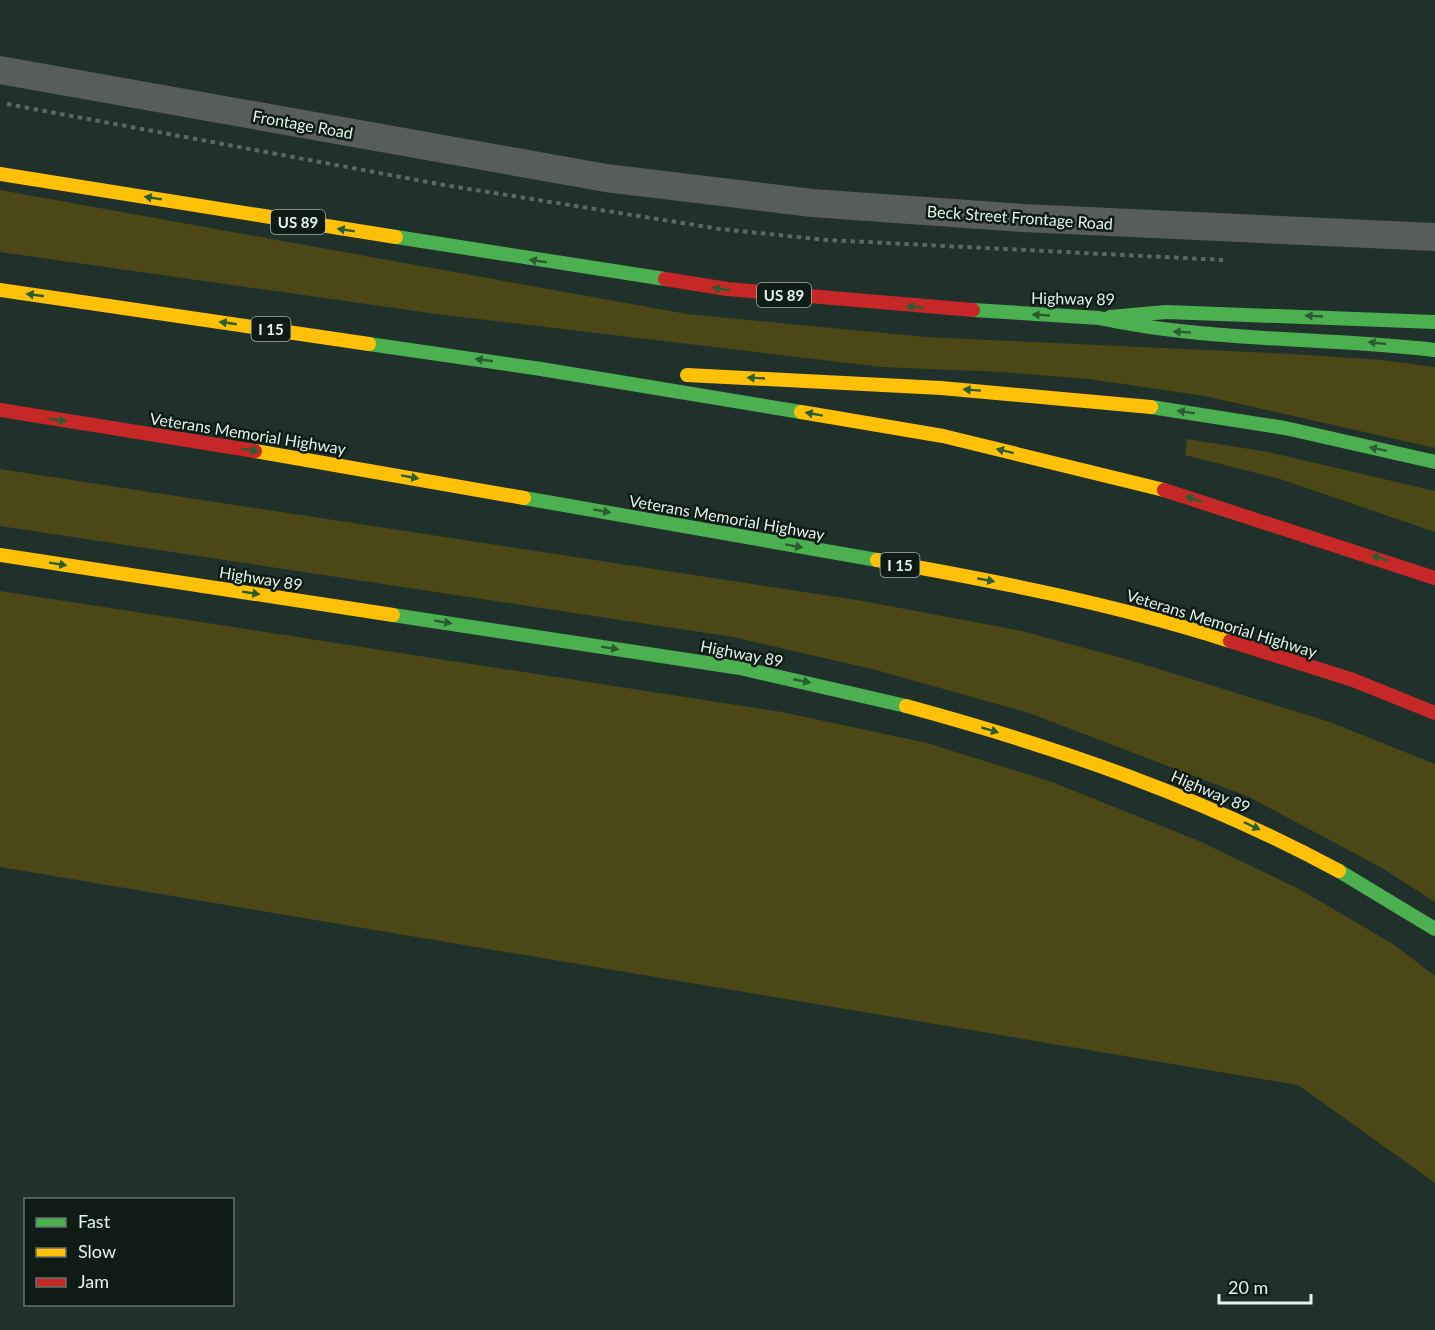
<svg xmlns="http://www.w3.org/2000/svg" width="1435" height="1330" font-family="Lato,sans-serif">
  <style>
    .green { fill: #4b4717 }
    .lines { fill: none; stroke-linecap: round; stroke-linejoin: round }
    .path { stroke: #5e6765; stroke-width: 4; stroke-dasharray: 4.5 4.5; stroke-linecap: butt }
    .street { stroke: #565d5c; stroke-width: 28 }
    .fast { stroke: #4caf50; stroke-width: 14 }
    .slow { stroke: #ffc107; stroke-width: 14 }
    .jam { stroke: #c62828; stroke-width: 14 }
    .oneway { fill: #2a5e30 }
    .labels { text-anchor: middle; dominant-baseline: central; stroke-width: 5; stroke-linejoin: round; paint-order: stroke }
    .shield { fill: #0f1c16; stroke: #a3b3ab; stroke-width: 1.5 }
    .shield-label { font-size: 15px; font-weight: bold; fill: #e2f4eb }
    .street-label { font-size: 16px; fill: #e2f4eb; stroke: #0f1c16 }
  </style>
  <rect width="100%" height="100%" fill="#1f312a"/>
  <path class="green" d="M0,190L687,314L926,337L1293,354L1382,360L1435,367V448L1205,396L1089,379L1001,372L881,367L436,314L0,252Z
    M1187,439L1268,452L1435,491V532L1280,479L1185,455Z
    M0,469L863,601L1022,631L1136,662L1330,722L1435,764V902L1382,868L1249,797L1029,713L876,670L733,637L0,526Z
    M0,591L782,712L927,743L1052,782L1199,841L1299,889L1393,944L1435,976V1183L1298,1085L0,867Z"/>
  <g class="lines">
    <path class="path" d="M7,104L444,185L720,229L827,240L1223,260"/>
    <path class="street" d="M0,70L606,178L812,203L1023,218L1435,237"/>
    <path class="fast" d="M396,237L665,279
      M973,310L1099,318
      M1110,317L1166,312L1435,322
      M1099,318C1209,342 1323,337 1435,350
      M369,344L541,369L801,412
      M1151,407L1285,428L1435,462
      M524,498L877,560
      M393,615L740,668L906,706
      M1339,871L1435,929"/>
    <path class="slow" d="M0,174L396,237
      M0,290L369,344
      M687,375L941,388L1151,407
      M801,412L943,436L1164,490
      M255,451L524,498
      M0,555L393,615
      M877,560C996,581 1114,604 1230,641
      M906,706C1057,747 1202,797 1339,871"/>
    <path class="jam" d="M665,279L727,289L973,310
      M0,410L255,451
      M1164,490L1435,578
      M1230,641L1353,680L1435,713"/>
  </g>
  <defs><path id="oneway-solid" d="M-6-.8H1V-3.2L6.5 0L1 3.2V.8H-6Z" transform="scale(1.5)"/></defs>
  <g class="oneway">
    <use href="#oneway-solid" transform="translate(153 198) rotate(-171)"/>
    <use href="#oneway-solid" transform="translate(346 230) rotate(-171)"/>
    <use href="#oneway-solid" transform="translate(538 261) rotate(-171)"/>
    <use href="#oneway-solid" transform="translate(721 289) rotate(-173)"/>
    <use href="#oneway-solid" transform="translate(35 295) rotate(-172)"/>
    <use href="#oneway-solid" transform="translate(915 307) rotate(-176)"/>
    <use href="#oneway-solid" transform="translate(1041 315) rotate(-177)"/>
    <use href="#oneway-solid" transform="translate(1314 316) rotate(-177)"/>
    <use href="#oneway-solid" transform="translate(228 323) rotate(-172)"/>
    <use href="#oneway-solid" transform="translate(1182 332) rotate(-177)"/>
    <use href="#oneway-solid" transform="translate(1377 343) rotate(-174)"/>
    <use href="#oneway-solid" transform="translate(484 360) rotate(-172)"/>
    <use href="#oneway-solid" transform="translate(756 378) rotate(-177)"/>
    <use href="#oneway-solid" transform="translate(972 390) rotate(-176)"/>
    <use href="#oneway-solid" transform="translate(1186 412) rotate(-173)"/>
    <use href="#oneway-solid" transform="translate(814 414) rotate(-170)"/>
    <use href="#oneway-solid" transform="translate(58 420) rotate(9)"/>
    <use href="#oneway-solid" transform="translate(1378 449) rotate(-168)"/>
    <use href="#oneway-solid" transform="translate(250 450) rotate(9)"/>
    <use href="#oneway-solid" transform="translate(1005 451) rotate(-166)"/>
    <use href="#oneway-solid" transform="translate(410 477) rotate(10)"/>
    <use href="#oneway-solid" transform="translate(1194 499) rotate(-162)"/>
    <use href="#oneway-solid" transform="translate(602 511) rotate(10)"/>
    <use href="#oneway-solid" transform="translate(794 546) rotate(10)"/>
    <use href="#oneway-solid" transform="translate(1380 558) rotate(-162)"/>
    <use href="#oneway-solid" transform="translate(58 564) rotate(9)"/>
    <use href="#oneway-solid" transform="translate(986 580) rotate(10)"/>
    <use href="#oneway-solid" transform="translate(251 593) rotate(9)"/>
    <use href="#oneway-solid" transform="translate(443 622) rotate(9)"/>
    <use href="#oneway-solid" transform="translate(610 648) rotate(9)"/>
    <use href="#oneway-solid" transform="translate(802 681) rotate(11)"/>
    <use href="#oneway-solid" transform="translate(990 730) rotate(16)"/>
    <use href="#oneway-solid" transform="translate(1252 826) rotate(25)"/>
  </g>
  <g class="labels">
    <g class="shield">
      <rect x="271" y="210" width="54" height="24" rx="4.5"/>
      <rect x="757" y="283" width="54" height="24" rx="4.5"/>
      <rect x="251.5" y="317" width="39" height="24" rx="4.5"/>
      <rect x="880.5" y="553" width="39" height="24" rx="4.5"/>
    </g>
    <g class="shield-label">
      <text x="298" y="222">US 89</text>
      <text x="784" y="295">US 89</text>
      <text x="271" y="329">I 15</text>
      <text x="900" y="565">I 15</text>
    </g>
    <g class="street-label">
      <text transform="translate(303 124) rotate(10)">Frontage Road</text>
      <text transform="translate(1020 217) rotate(4)">Beck Street Frontage Road</text>
      <text transform="translate(1073 298) rotate(1)">Highway 89</text>
      <text transform="translate(248 433) rotate(9)">Veterans Memorial Highway</text>
      <text transform="translate(727 517) rotate(10)">Veterans Memorial Highway</text>
      <text transform="translate(261 578) rotate(9)">Highway 89</text>
      <text transform="translate(1222 623) rotate(17)">Veterans Memorial Highway</text>
      <text transform="translate(742 653) rotate(11)">Highway 89</text>
      <text transform="translate(1211 791) rotate(23)">Highway 89</text>
    </g>
  </g>
  <rect x="24" y="1198" width="210" height="108" fill="#0f1c16" stroke="#63726b" stroke-width="1.5"/>
  <rect x="36" y="1218" width="30" height="9" fill="#4caf50" stroke="#63726b" stroke-width="1.5"/>
  <text x="78" y="1228" font-size="18" fill="#e2f4eb">Fast</text>
  <rect x="36" y="1248" width="30" height="9" fill="#ffc107" stroke="#63726b" stroke-width="1.5"/>
  <text x="78" y="1258" font-size="18" fill="#e2f4eb">Slow</text>
  <rect x="36" y="1278" width="30" height="9" fill="#c62828" stroke="#63726b" stroke-width="1.5"/>
  <text x="78" y="1288" font-size="18" fill="#e2f4eb">Jam</text>
  <path d="M1219 1294v9h92v-9" fill="none" stroke="#e2f4eb" stroke-width="3"/>
  <text x="1228" y="1294" font-size="18" fill="#e2f4eb" stroke="#0f1c16" stroke-width="4.5" paint-order="stroke">20 m</text>
</svg>
